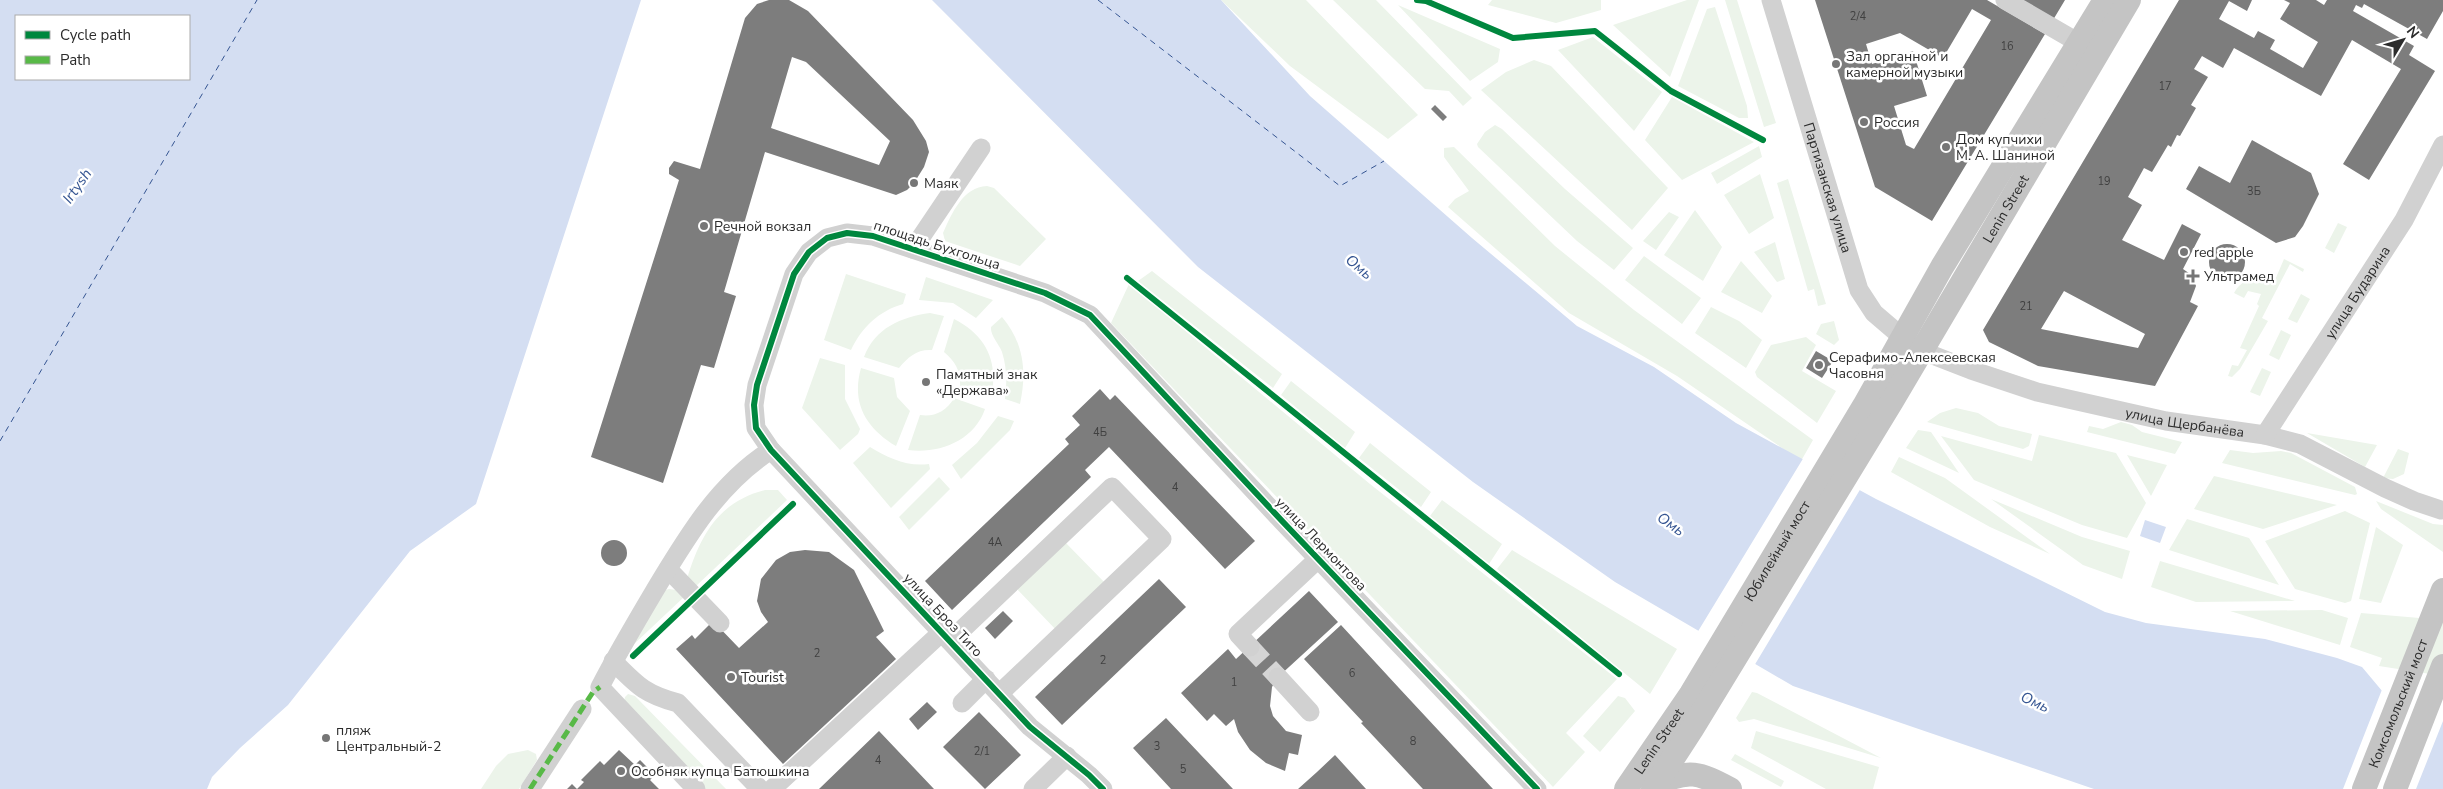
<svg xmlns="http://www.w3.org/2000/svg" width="2443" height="789" font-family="'Nunito Sans',sans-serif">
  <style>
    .green { fill: #ecf4ea }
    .water { fill: #d4def2; fill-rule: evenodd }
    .pier { fill: #fff }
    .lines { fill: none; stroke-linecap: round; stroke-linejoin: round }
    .ferry { stroke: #355592; stroke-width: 1; stroke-dasharray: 6 5; stroke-linecap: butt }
    .building { fill: #7d7d7d; fill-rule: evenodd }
    .minor-tunnel { stroke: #d5d5d5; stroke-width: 19; stroke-dasharray: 19 9; stroke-linecap: butt }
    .minor { stroke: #d1d1d1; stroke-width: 19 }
    .major { stroke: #c4c4c4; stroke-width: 24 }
    .quiet { stroke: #58b947; stroke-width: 5; stroke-dasharray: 10 5; stroke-linecap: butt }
    .cycleway-casing { stroke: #fff; stroke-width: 9 }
    .cycleway { stroke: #00873e; stroke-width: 6 }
    .poi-dot { fill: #767676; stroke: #fff; stroke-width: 2 }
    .labels { text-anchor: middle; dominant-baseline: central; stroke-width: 5; stroke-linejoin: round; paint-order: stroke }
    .number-label { font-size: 11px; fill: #404040 }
    .poi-label { font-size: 14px; fill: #2c2c2c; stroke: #fff; text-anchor: start }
    .street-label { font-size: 14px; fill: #2c2c2c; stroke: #fff }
    .water-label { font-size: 15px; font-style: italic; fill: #355592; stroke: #fff }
  </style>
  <rect width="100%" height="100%" fill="#fff"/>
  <path class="green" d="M1221,0H1306L1418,115L1388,139L1290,66Z
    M1333,0H1376L1472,98L1463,106L1449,91L1425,89Z
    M1492,0H1601V10L1556,23L1488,5Z
    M1687,0H1699L1670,77L1613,25Z
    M1725,0H1737L1776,123L1764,127Z
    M1398,5L1500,49L1498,62L1470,81Z
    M1715,7L1747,106L1748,118H1739L1678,86L1707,9Z
    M1593,37L1662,92L1634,131L1558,50Z
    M1534,60L1551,66L1668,188L1632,230L1481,90L1506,72Z
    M1672,97L1754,142L1682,180L1645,140Z
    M1495,125L1502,129L1565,189L1633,248L1614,270L1577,241L1478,147L1477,144L1485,132Z
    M1759,146L1762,157L1717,184L1711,173Z
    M1454,147L1555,246L1634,310L1813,440L1801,461L1677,376L1569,313L1448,207L1455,199L1469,191L1444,157V148Z
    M1760,174L1774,218L1749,234L1724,195Z
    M1788,179L1826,304L1818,306L1814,289L1808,291L1777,183Z
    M987,186L994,188L1046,239L1020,266L945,241L943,233C952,213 963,187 987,186Z
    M1695,210L1722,247L1703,281L1664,255Z
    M1669,212L1679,217L1656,250L1643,241Z
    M2338,223L2347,227L2334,253L2325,248Z
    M1775,242L1785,279L1777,282L1754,252Z
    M1644,256L1701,298L1682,324L1625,280Z
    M2284,259L2304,269L2303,272L2290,264L2262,318L2268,321L2240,369L2232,377L2228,376L2232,365L2238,366L2247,350L2240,348L2259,306L2257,304L2261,294L2248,291L2244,298L2234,293C2243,277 2259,275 2275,280Z
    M1741,261L1772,296L1762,313L1721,292Z
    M1152,271L1282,374L1273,388L1138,281Z
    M846,274L906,294L903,304C879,311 862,327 851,350L824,340Z
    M926,277L993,300L976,318L953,303L919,300Z
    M1129,284L1370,484L1617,679L1566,733L1585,752L1553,787L1111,323Z
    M2301,294L2310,299L2297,323L2288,319Z
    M1711,307L1739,321L1762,340L1746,368L1695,333Z
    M930,313L944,316L932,350C917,349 908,357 899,368L864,357C875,328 901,317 930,313Z
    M1002,317C1024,343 1027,372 1020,404L1005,399C1007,383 1007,368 1002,352C999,344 990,335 991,327Z
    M954,319C986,335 999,362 991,397L960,388C961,372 956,362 944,352Z
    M1834,321L1839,340L1834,345L1816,334L1821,324Z
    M2281,330L2291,335L2279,360L2269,355Z
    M1806,337L1816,345L1802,371L1836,391L1817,423L1757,377L1755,372L1771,345Z
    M820,358L845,365V399L860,429L858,434L840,450L802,408Z
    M861,368L894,378L897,397L910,411L896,446C866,428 851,403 861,368Z
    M2262,368L2271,372L2260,396L2250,392Z
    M1291,381L1355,432L1345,448L1281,395Z
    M954,398L985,409C974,441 939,454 908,450L920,415C934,417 946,412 954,398Z
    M1956,408L1978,413L1999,426L2032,434L2029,446L2023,449L1927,422L1940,413Z
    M998,416L1014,421L1010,430L961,479L952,465L977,443Z
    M2121,422L2132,425L2142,432L2182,442L2175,454L2087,432L2089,426L2103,429Z
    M1918,430L1931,432L1959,473L1906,448Z
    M2307,433L2377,445L2365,467Z
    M2039,435L2116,453L2146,503L2127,538L2082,525L1974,480L1941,436L2032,461Z
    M1370,443L1431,492L1421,507L1359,458Z
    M870,447C888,458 907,467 929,464L930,469L891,508L853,463Z
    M2398,449L2409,453L2404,474L2393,479L2383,478Z
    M2230,450L2253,453L2281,451L2291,453L2355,487L2357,494L2355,495L2222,463Z
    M2127,455L2167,465L2151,496Z
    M1899,457L1945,478L2050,554L1990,527L1891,472Z
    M2214,476L2337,505L2263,529L2194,509Z
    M939,477L950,489L909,530L899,517Z
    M765,490H778L787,500L695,587L687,579C700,536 718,502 765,490Z
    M1991,499L2082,537L2130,551L2122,579L2083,565Z
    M1442,500L1502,544L1489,564L1430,516Z
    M2376,501L2433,524L2443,525V552L2381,509Z
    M2345,511L2370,523L2351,601L2345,603L2295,589L2265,541Z
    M2187,519L2249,538L2279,585L2169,550Z
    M2376,527L2403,545L2381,603L2359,599Z
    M1064,541L1107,585L1058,632L1015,587Z
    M1512,550L1677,649L1650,694L1497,569Z
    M2160,561L2295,601L2196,602L2151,587Z
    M669,589L676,590L684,597L632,646L663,591Z
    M2322,610L2348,618L2340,645L2230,611Z
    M2361,613L2443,620V676L2379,666L2382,658L2350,647Z
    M1752,692L1757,693L1881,758L1754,719L1739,722L1736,718Z
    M628,694L635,696L726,789H705L624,702L625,697Z
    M1618,696L1625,698L1635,711L1600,752L1583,736Z
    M1756,731L1879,767L1873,789H1826L1751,748Z
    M528,750L536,754L537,760L519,789H481L496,766L508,754Z
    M1735,754L1784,781L1781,787L1731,760Z"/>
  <path class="water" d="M0,0H641L476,504L410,551L288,705L240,748L212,777L207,789H0ZM189,16V79H16V16Z
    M932,0H1221L1310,96L1472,238L1577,326L1654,367L1736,423L1876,499L2105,612L2146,623L2265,639L2337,658L2362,667L2388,698L2443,706V789H2094L1793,686L1615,582L1473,482L1198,267Z
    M2145,520L2166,527L2160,543L2140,536Z"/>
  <path class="pier" d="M1804,457L1861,488L1754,666L1697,633Z
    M2383,687L2390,696L2443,704V721L2416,789H2343Z"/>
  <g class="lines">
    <path class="ferry" d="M1098,0L1340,186L1384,161
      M0,441L257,0"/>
  </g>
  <path class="building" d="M769,0H789L808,11L913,120L926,141L929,152L924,167L914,183L907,190L896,195L765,152L724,292L736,296L714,368L701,365L663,483L591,457L679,180L669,174V168L674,161L700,169L745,18L757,4ZM792,57L806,62L890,141L879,165L771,128Z
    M1815,0H1987L2045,34L1932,221L1875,187ZM1972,9L1991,20L1914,149L1906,145L1894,106L1927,96L1913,51L1872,64L1866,44L1900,33L1943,58Z
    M2019,0H2065L2053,20Z
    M2179,0H2252L2247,11L2229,1L2219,19L2254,38L2258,31L2275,40L2270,49L2303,68L2318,42L2280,19L2290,3L2284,0H2316L2324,5L2327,0H2443V11L2427,39L2364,4L2362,8L2356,5L2353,11L2414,46L2409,55L2435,71L2369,180L2343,164L2401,69L2352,40L2321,96L2234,48L2223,68L2202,56L2194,69L2208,77L2191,105L2196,108L2180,136L2177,135L2171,147L2168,145L2152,172L2144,168L2128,197L2142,205L2122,240L2164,260L2182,224L2201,234L2183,269L2193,276L2196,286L2190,302L2198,306L2155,386L2038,366L1989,342L1983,330ZM2064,291L2145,334L2138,348L2041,329Z
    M1435,105L1447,117L1443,121L1431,109Z
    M2252,140L2311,173L2319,194L2303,226L2295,237L2276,243L2186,189L2199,166L2230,183Z
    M2209 262a18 18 0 1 1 36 0a18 18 0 1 1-36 0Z
    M1816,351L1833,361L1822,378L1806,368Z
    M1100,389L1110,400L1115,395L1255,541L1225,569L1109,447L1085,470L1091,477L952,610L925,581L1069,444L1065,439L1080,425L1072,416Z
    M601 553a13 13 0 1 1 26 0a13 13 0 1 1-26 0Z
    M805,550L829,552L854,570L884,631L876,637L896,659L783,764L676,649L692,635L695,639L713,621L739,648L768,622L761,612L757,601L761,579L776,560L790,552Z
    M1159,579L1186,607L1062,725L1035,697Z
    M1309,591L1338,622L1277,678L1272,687L1270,706L1273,716L1286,731L1302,735L1298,755L1289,753L1285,771L1266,763L1250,750L1238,732L1234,719L1226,726L1214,714L1207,721L1181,693L1228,649L1236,659Z
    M1003,611L1013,621L995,639L985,628Z
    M1341,625L1399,688L1493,789H1423L1361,723L1363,722L1304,659Z
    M927,702L937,712L918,730L909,719Z
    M979,712L1021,755L985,789L943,747Z
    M1166,718L1233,789H1171L1133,748Z
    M879,731L934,789H819Z
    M619,750L635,765L640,760L655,775L650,780L659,789H567L572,784L577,789L584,782L581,780L600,761L604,765Z
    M1335,755L1366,789H1298L1317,772Z"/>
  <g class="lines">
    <path class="minor-tunnel" d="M1250,647L1278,677"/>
    <g class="minor">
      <path id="s1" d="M1771,0L1859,290L1874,313L1902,337L1922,351L1971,370L2037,392L2166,421L2265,435L2300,444L2385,488L2414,501L2441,510"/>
      <path d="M2005,0L2079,43"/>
      <path d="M913,249L981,148"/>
      <path id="s2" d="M2265,435L2404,220L2443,145"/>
      <path d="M668,569L720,623"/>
      <path d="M950,641L1112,487L1162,539L999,694"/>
      <path d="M1250,647L1238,634L1318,559"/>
      <path d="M613,661C637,685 644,694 678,703L760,789"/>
      <path d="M1278,677L1310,712"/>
      <path d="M962,703L986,679"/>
      <path d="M530,789L582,709"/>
      <path d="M696,789L600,687C617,654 636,622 655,590C687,537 718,484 771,450"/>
      <path d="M772,789L942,632"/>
      <path d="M1033,789L1067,756"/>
      <path d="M1103,789L1089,775L1030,727L771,450L756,428L754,405L757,385L794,274L809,252L827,238L847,233L873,236L1045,293L1090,315L1283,522L1537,789"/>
    </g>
    <g class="major">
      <path d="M1656,785C1688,768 1700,773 1730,789"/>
      <path id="s3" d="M1626,789L1691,694L1864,406L1942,267L2105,0"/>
      <path id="s4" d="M1653,789L1692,729L1892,401L2129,0"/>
      <path id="s5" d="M2364,789L2443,590"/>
      <path d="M2395,789L2443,666"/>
    </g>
    <path class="quiet" d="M530,789L593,692L600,687"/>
    <defs>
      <path id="cycleway" d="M1417,0L1426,1L1513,38L1595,31L1671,91L1763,140
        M1127,278L1619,674
        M633,656L793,504
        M1103,789L1089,775L1030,727L771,450L756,428L754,405L757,385L794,274L809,252L827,238L847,233L873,236L1045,293L1090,315L1283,522L1537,789"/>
    </defs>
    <use href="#cycleway" class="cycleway-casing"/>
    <use href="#cycleway" class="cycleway"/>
  </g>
  <g class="poi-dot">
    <circle cx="1836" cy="64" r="5"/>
    <circle cx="1864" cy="122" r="5"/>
    <circle cx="1946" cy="147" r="5"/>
    <circle cx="914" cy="183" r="5"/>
    <circle cx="704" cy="226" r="5"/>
    <circle cx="2184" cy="252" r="5"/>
    <path d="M2190.5 268.5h5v5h5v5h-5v5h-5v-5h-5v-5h5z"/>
    <circle cx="1819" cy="365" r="5"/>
    <circle cx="926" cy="382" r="5"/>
    <circle cx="731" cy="677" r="5"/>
    <circle cx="326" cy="738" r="5"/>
    <circle cx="621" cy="771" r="5"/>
  </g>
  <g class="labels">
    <g class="number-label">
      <text x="1858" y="16">2/4</text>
      <text x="2007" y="46">16</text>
      <text x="2165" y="86">17</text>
      <text x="2104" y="181">19</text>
      <text x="2254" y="191">3Б</text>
      <text x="2026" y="306">21</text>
      <text x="1100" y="432">4Б</text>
      <text x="1175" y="487">4</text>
      <text x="995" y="542">4А</text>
      <text x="817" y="653">2</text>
      <text x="1103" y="660">2</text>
      <text x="1352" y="673">6</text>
      <text x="1234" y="682">1</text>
      <text x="1413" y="741">8</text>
      <text x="1157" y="746">3</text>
      <text x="982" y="751">2/1</text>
      <text x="878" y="760">4</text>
      <text x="1183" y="769">5</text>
    </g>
    <g class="poi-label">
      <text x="1846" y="56">Зал органной и<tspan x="1846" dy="16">камерной музыки</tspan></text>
      <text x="1874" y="122">Россия</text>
      <text x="1956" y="139">Дом купчихи<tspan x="1956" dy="16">М. А. Шаниной</tspan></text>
      <text x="924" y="183">Маяк</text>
      <text x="714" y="226">Речной вокзал</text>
      <text x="2194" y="252">red apple</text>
      <text x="2204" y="276">Ультрамед</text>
      <text x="1829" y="357">Серафимо-Алексеевская<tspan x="1829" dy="16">Часовня</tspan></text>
      <text x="936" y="374">Памятный знак<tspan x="936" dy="16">«Держава»</tspan></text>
      <text x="741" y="677">Tourist</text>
      <text x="336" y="730">пляж<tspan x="336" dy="16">Центральный-2</tspan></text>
      <text x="631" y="771">Особняк купца Батюшкина</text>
    </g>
    <g class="street-label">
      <text stroke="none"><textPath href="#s1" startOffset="196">Партизанская улица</textPath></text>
      <text stroke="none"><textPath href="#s4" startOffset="679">Lenin Street</textPath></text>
      <text transform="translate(937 245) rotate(18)">площадь Бухгольца</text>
      <text stroke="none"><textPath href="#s2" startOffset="170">улица Бударина</textPath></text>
      <text stroke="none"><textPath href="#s1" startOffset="665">улица Щербанёва</textPath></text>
      <text transform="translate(1321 544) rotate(46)">улица Лермонтова</text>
      <text stroke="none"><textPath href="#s3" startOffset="282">Юбилейный мост</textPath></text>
      <text transform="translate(943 615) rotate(47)">улица Броз Тито</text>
      <text stroke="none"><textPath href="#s5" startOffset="92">Комсомольский мост</textPath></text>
      <text stroke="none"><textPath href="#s3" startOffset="58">Lenin Street</textPath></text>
    </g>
    <g class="water-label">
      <text transform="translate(77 186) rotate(-55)">Irtysh</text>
      <text transform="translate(1359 267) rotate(40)">Омь</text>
      <text transform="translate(1671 524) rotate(35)">Омь</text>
      <text transform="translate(2035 702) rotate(25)">Омь</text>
    </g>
  </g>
  <rect x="15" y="15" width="175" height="65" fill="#ffffff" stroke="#ababab"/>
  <rect x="25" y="31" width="25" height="8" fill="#00873e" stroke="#ababab"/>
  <text x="60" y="40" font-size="15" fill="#2c2c2c">Cycle path</text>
  <rect x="25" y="56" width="25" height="8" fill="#58b947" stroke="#ababab"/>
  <text x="60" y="65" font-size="15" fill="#2c2c2c">Path</text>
  <g transform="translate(2403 40) rotate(52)" stroke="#ffffff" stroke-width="4" paint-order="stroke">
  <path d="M0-4L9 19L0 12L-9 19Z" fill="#2c2c2c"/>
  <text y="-8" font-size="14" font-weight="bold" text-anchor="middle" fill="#2c2c2c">N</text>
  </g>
</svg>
